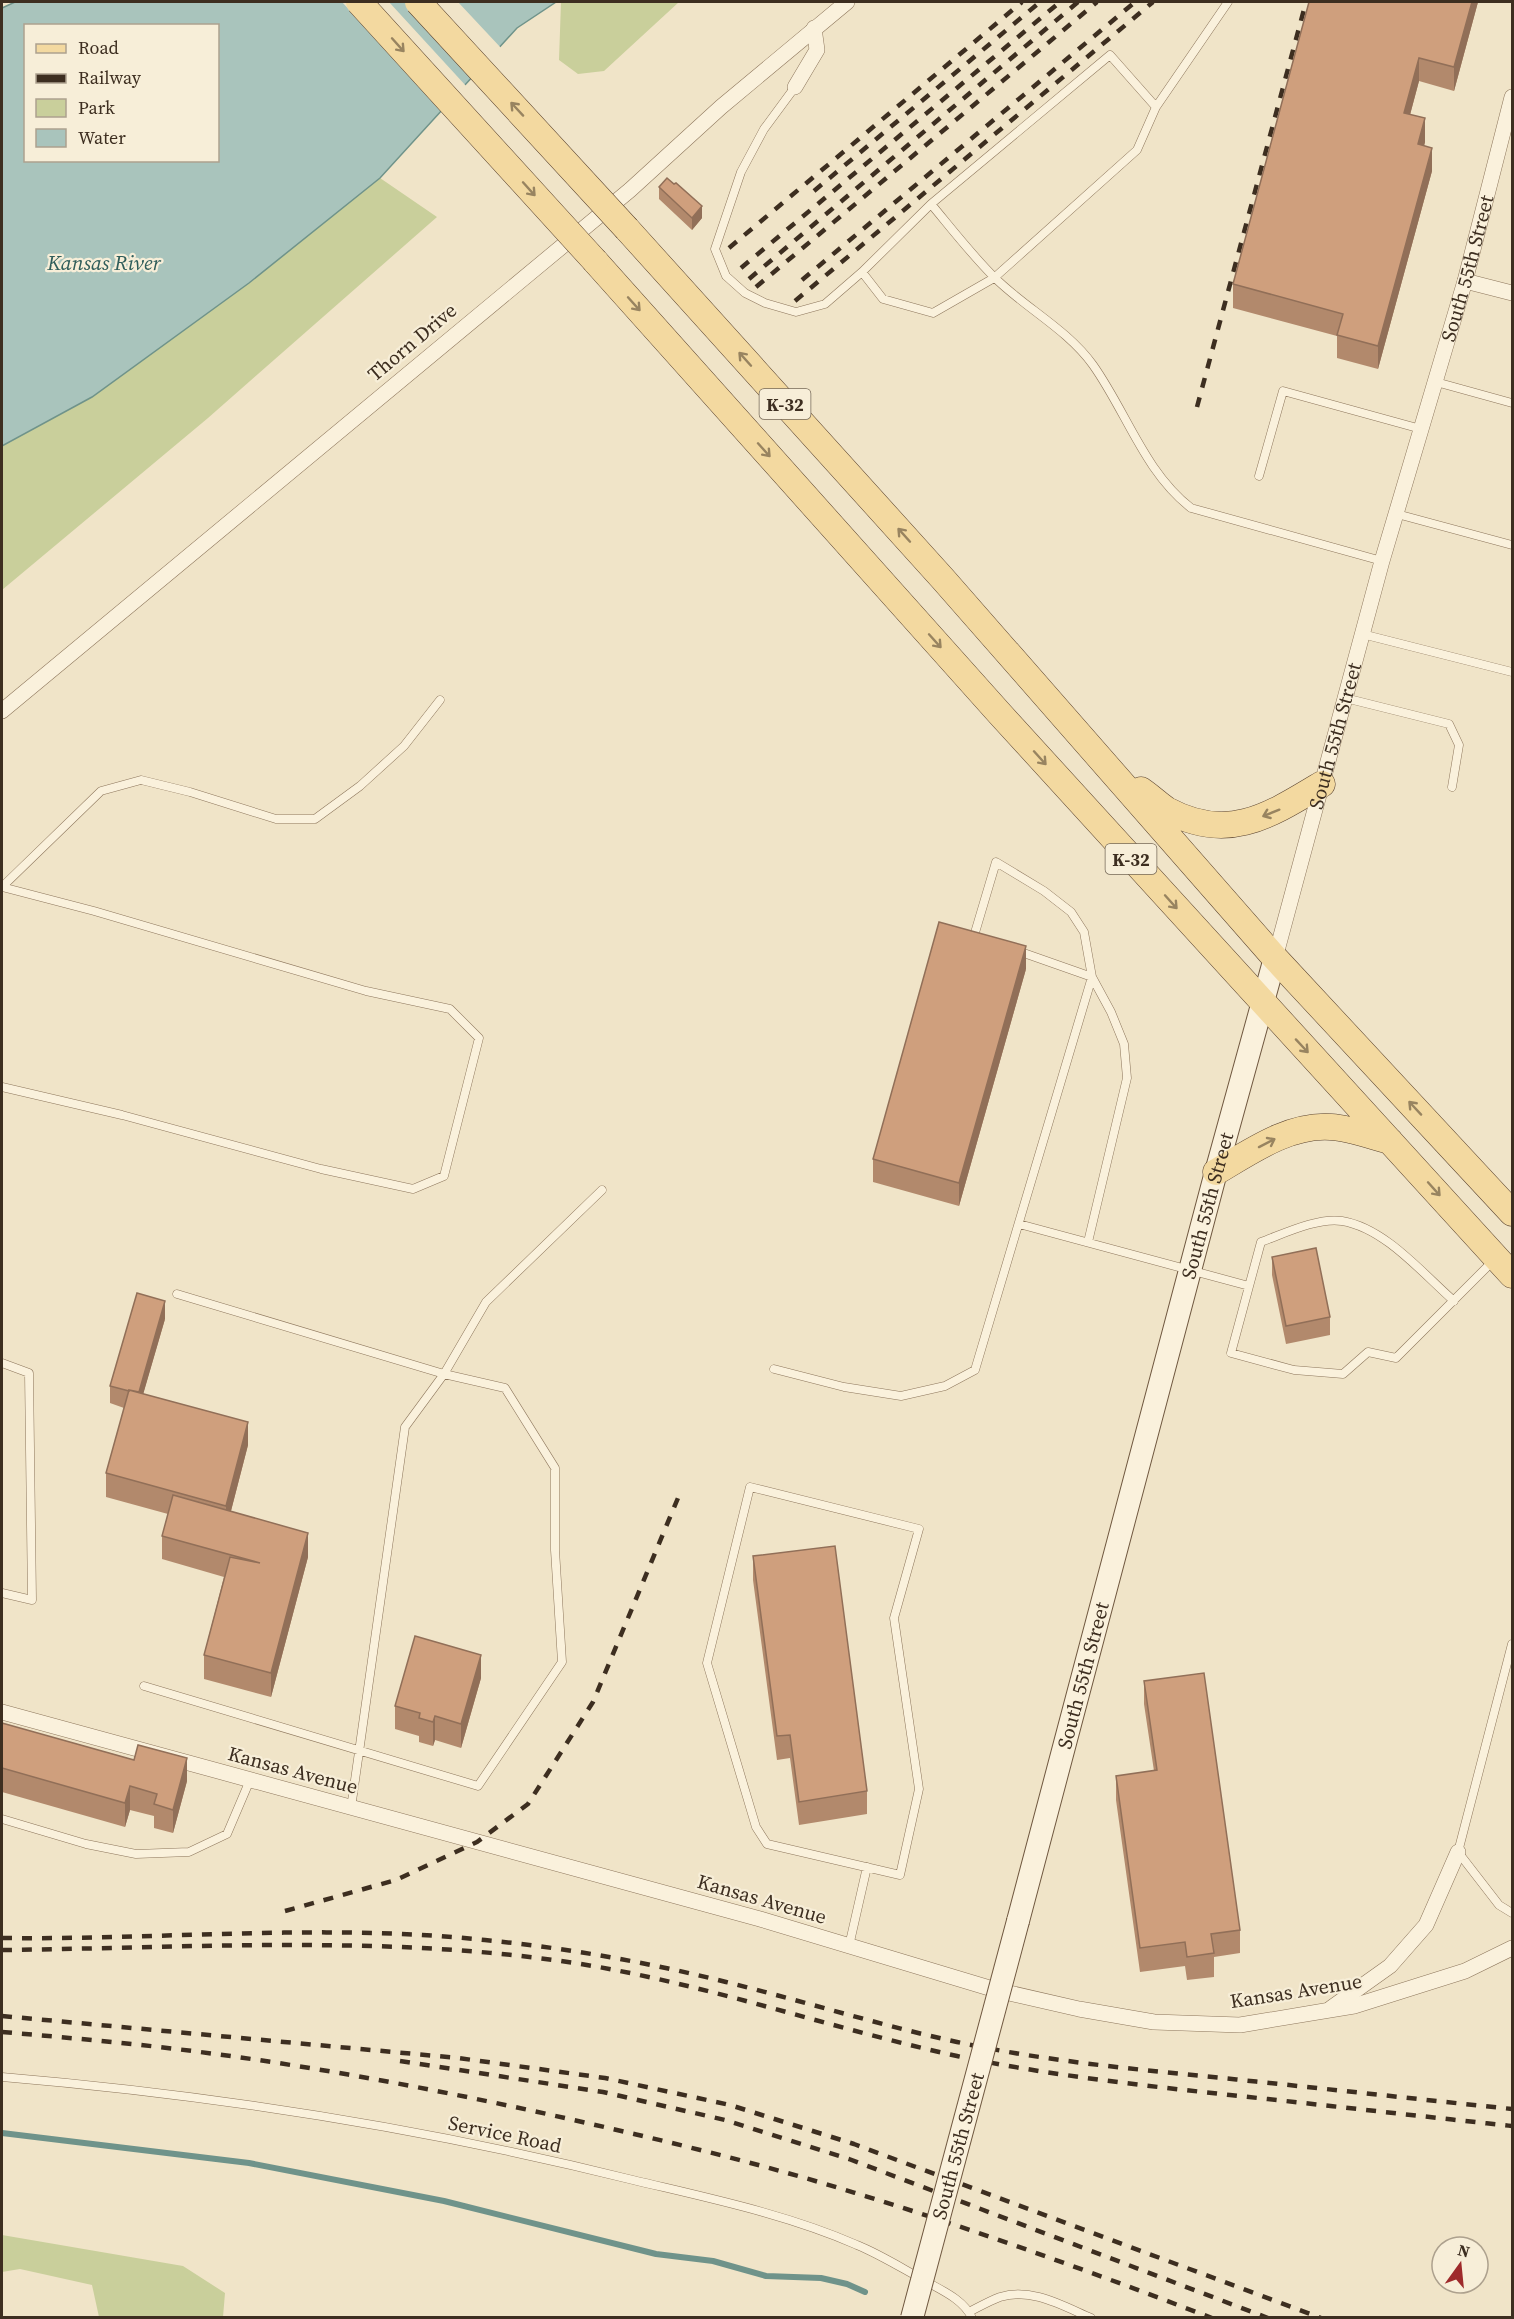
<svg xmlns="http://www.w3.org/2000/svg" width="1514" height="2319" font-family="'Source Serif 4',serif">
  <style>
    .green { fill: #c9cf9b }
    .water { fill: #a9c4bc; stroke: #6f938a; stroke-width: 1.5; fill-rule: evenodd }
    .pier { fill: #f0e4c8 }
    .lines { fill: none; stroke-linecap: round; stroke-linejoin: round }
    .stream { stroke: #6f938a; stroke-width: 6 }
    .service-casing { stroke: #8d765c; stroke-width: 9 }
    .minor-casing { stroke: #8d765c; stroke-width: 16 }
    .secondary-casing { stroke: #6f573f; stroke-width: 24 }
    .primary-casing { stroke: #5b4430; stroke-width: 27 }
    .service { stroke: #faf1dc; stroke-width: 8 }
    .minor { stroke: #faf1dc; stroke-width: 15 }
    .secondary { stroke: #faf1dc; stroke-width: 22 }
    .primary { stroke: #f3d9a0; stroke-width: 26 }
    .rail { stroke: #3d2e20; stroke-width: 4.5; stroke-dasharray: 10 10; stroke-linecap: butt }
    .secondary-bridge-casing { stroke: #6f573f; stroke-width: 24; stroke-linecap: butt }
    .primary-bridge-casing { stroke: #5b4430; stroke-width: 27; stroke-linecap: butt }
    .secondary-bridge { stroke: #faf1dc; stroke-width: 22 }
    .primary-bridge { stroke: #f3d9a0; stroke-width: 26 }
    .wall { fill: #b2896c }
    .shaded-wall { fill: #916f58 }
    .building { fill: #cf9f7d; stroke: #916f58; stroke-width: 1.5 }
    .oneway { stroke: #988460 }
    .labels { text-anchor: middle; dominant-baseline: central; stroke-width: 4.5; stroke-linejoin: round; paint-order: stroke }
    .shield { fill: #f7eed8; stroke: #756857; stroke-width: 1.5 }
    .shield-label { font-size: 18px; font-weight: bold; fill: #3d2e20 }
    .street-label { font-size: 20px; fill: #3d2e20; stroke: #f7eed8 }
    .water-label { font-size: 21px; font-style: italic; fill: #2f5d5a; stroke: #f7eed8 }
  </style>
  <rect width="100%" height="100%" fill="#f0e4c8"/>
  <path class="green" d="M561,2H679L604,71L578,74L559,60Z
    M380,178L437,217L208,418L2,590V446L92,397L249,283Z
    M2,2235L183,2266L225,2293L223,2317H99L92,2285L20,2269L2,2272Z"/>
  <path class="water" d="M15,2H556L517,28L380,178L249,283L92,397L2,446V8ZM26,26H218V160H26Z"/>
  <path class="pier" d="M342,2H389L467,87L444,113Z
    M405,2H458L502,49L475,78Z"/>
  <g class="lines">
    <path class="stream" d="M2,2133L249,2163L444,2201L656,2254L713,2261L766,2276L821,2278L847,2284L865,2292"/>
    <defs>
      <path id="service" d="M795,87L764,129L741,172L715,249L726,276L745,293L765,303L796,312L825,304L862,272L931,204L1110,55L1156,107
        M931,204C951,228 971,254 994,277C1025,308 1067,329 1093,365C1127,413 1144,471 1191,508L1382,561
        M862,272L883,299L933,313L994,278L1137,150L1156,107L1228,2
        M1436,382L1512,403
        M1259,476L1283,391L1421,429
        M1397,514L1512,545
        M1362,634L1512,672
        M1345,698L1449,724L1459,745L1452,787
        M2,887L94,911L366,991L450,1009L479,1038L444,1176L413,1189L321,1169L122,1115L2,1087
        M2,887L101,791L141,780L190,792L276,819H315L360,786L404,746L440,700
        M978,937L974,936L996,862L1044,891L1071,912L1084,932L1092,977L1111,1012L1124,1044L1127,1078L1088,1242
        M1019,1224L1249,1286
        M177,1294L444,1374L486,1302L602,1190
        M1454,1301C1422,1273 1385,1228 1342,1221C1318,1217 1283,1234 1261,1242L1231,1353L1294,1370L1343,1374L1368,1352L1396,1358L1493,1261
        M2,1363L29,1373L32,1600L2,1593
        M774,1369L844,1387L901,1396L945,1386L975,1370L1092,977L1018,951
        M750,1487L919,1529L894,1618L919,1789L900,1875L767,1844L756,1827L707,1663Z
        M1512,1644L1458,1852L1499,1905L1512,1913
        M144,1686L478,1786L562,1662L555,1550V1468L505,1388L444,1374L405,1427L359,1752L351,1808
        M2,1819L86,1844L136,1854L189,1852L227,1834L250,1780
        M849,1946L867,1867
        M2,2077C215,2095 425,2128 633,2180C708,2198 786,2214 857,2245C879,2254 900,2267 920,2278C938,2289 963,2298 972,2318
        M969,2312C979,2307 989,2301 1000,2297C1031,2287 1063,2306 1091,2318"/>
      <g id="minor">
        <path d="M795,87L817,50L814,28"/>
        <path d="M1465,281L1512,293"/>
        <path d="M2,711L630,190L721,107L847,2"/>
        <path id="s1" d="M1275,958L1382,561L1465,281L1512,97"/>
        <path d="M2,1712L760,1919L996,1990L1079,2009L1154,2022L1240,2025L1354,2006L1465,1971L1512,1948"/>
        <path d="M1331,2008L1390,1966L1426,1925L1458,1852"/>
      </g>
      <g id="secondary">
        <path id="s2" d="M1018,1921L1216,1172L1275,958"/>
      </g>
      <path id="primary" d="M627,229L943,579L1275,958L1512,1213
        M595,261L1000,714L1512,1275
        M1141,790C1150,796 1158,804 1167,810C1228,843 1269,816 1322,784
        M1216,1172C1250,1152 1289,1124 1331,1127C1350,1128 1371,1136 1390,1141"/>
    </defs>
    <use href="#service" class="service-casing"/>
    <use href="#minor" class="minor-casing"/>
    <use href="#secondary" class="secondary-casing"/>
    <use href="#primary" class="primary-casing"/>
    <use href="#service" class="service"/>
    <use href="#minor" class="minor"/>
    <use href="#secondary" class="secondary"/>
    <use href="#primary" class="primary"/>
    <path class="rail" d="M814,191L1040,2
      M729,248L1022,2
      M741,268L1060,2
      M749,279L1078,2
      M802,280L1135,2
      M756,287L1097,2
      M795,301L1153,2
      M1197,407L1306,2
      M285,1911L396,1880L477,1842L528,1804L593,1702L678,1498
      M2,1938C162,1940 324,1923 485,1940C566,1948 647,1962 726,1982C803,2001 879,2025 957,2042C1044,2061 1134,2069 1222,2078C1319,2088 1416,2099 1512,2109
      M2,1950C187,1948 376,1935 561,1961C696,1980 824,2027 957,2056C1047,2075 1139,2085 1230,2095C1324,2105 1418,2116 1512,2126
      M2,2016L458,2058L605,2078L730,2105L854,2144L1321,2318
      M2,2032C60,2037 118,2042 176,2049C301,2064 424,2087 547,2114C645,2136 743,2159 839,2188C965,2226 1089,2271 1212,2318
      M400,2061L603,2092L725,2120L849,2159L1268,2318"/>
    <defs>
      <g id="secondary-bridge">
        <path id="s3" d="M912,2318L1018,1921"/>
      </g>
      <path id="primary-bridge" d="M359,2L595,261
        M418,2L627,229"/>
    </defs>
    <use href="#secondary-bridge" class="secondary-bridge-casing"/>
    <use href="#primary-bridge" class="primary-bridge-casing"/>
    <use href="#secondary-bridge" class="secondary-bridge"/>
    <use href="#primary-bridge" class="primary-bridge"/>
  </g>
  <path class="wall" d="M1309,2H1478L1454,91L1419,81L1410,115L1425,142L1424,146L1432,171L1378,369L1337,358V336L1233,308V284Z
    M659,187L702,218L692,230L659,199Z
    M1026,969L959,1206L873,1182V1159Z
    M1272,1257L1330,1317V1335L1286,1344L1272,1275Z
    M165,1319L143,1394L248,1445L231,1511L308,1557L271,1697L204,1679V1655L224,1577L162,1559V1536L168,1514L106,1497V1473L124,1408L110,1403V1386Z
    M753,1556L867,1791V1814L799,1825L790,1758L777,1760L753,1580Z
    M481,1678L461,1748L435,1740L433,1746L419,1742V1736L395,1729V1706Z
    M1144,1681L1240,1930V1953L1214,1957V1977L1187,1980L1185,1966L1140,1972L1116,1800V1776L1154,1771L1144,1704Z
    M2,1723L187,1781L173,1833L154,1828V1816L130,1810L125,1827L2,1792Z"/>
  <path class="shaded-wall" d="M1472,2H1478L1454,91V67Z
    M1419,58V81L1404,137V113Z
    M1425,118V142L1418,168V144Z
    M1432,148V171L1378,369V346Z
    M702,206V218L692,230V218Z
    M1026,946V969L959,1206V1183Z
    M165,1301V1319L138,1412V1394Z
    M248,1422V1445L226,1530V1506Z
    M308,1533V1557L271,1697V1673Z
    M481,1655V1678L461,1748V1724Z
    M435,1716V1740L433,1746V1722Z
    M187,1758V1781L173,1833V1810Z
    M130,1786V1810L125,1827V1803Z"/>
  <path class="building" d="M1309,2H1472L1454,67L1419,58L1404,113L1425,118L1418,144L1432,148L1378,346L1337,335L1343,314L1233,284Z
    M667,178L674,184L676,183L702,206L692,218L659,187Z
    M939,922L1026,946L959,1183L873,1159Z
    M1316,1248L1330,1317L1286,1326L1272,1257Z
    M137,1293L165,1301L139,1392L129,1390V1391L110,1386Z
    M129,1390L248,1422L226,1506L106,1473Z
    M173,1495L308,1533L271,1673L204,1655L230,1557L260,1563L162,1536Z
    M835,1546L867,1791L799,1802L790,1735L777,1736L753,1556Z
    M415,1636L481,1655L461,1724L435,1716L433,1722L419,1718L420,1713L395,1706Z
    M1204,1673L1240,1930L1211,1934L1214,1953L1187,1957L1185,1942L1140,1948L1116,1776L1157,1770L1144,1681Z
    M2,1723L134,1760L138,1745L187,1758L173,1810L154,1804L157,1794L130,1786L125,1803L2,1768Z"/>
  <defs><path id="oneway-shaft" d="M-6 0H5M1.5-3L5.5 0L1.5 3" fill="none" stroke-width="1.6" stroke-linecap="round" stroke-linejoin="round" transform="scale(1.5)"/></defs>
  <g class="oneway">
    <use href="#oneway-shaft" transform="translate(398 45) rotate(48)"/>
    <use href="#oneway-shaft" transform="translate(517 109) rotate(-133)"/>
    <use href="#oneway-shaft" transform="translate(529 189) rotate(48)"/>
    <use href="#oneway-shaft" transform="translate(634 304) rotate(48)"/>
    <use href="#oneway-shaft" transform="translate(745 359) rotate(-132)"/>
    <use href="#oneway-shaft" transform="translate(764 450) rotate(48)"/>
    <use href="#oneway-shaft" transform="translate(904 535) rotate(-132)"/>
    <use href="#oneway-shaft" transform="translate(935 641) rotate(48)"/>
    <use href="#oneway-shaft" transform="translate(1040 758) rotate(48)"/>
    <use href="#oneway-shaft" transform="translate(1271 813) rotate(158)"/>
    <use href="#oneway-shaft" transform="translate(1171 902) rotate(48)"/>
    <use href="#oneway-shaft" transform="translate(1302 1046) rotate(47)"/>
    <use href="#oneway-shaft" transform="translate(1415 1108) rotate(-133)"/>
    <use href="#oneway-shaft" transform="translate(1267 1143) rotate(-27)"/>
    <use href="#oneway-shaft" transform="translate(1434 1189) rotate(48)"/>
  </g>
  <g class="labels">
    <g class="shield">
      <rect x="759.5" y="389" width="51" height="30" rx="4.5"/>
      <rect x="1105.5" y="844" width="51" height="30" rx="4.5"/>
    </g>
    <g class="shield-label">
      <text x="785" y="404">K-32</text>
      <text x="1131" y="859">K-32</text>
    </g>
    <g class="street-label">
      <text stroke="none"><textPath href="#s1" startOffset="716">South 55th Street</textPath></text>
      <text transform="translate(412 342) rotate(-40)">Thorn Drive</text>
      <text stroke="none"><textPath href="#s1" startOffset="230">South 55th Street</textPath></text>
      <text stroke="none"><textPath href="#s2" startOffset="740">South 55th Street</textPath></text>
      <text stroke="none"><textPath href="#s2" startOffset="254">South 55th Street</textPath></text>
      <text transform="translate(293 1770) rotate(15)">Kansas Avenue</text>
      <text transform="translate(762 1899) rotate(16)">Kansas Avenue</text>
      <text transform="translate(1296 1991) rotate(-9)">Kansas Avenue</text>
      <text transform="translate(505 2134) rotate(12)">Service Road</text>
      <text stroke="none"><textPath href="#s3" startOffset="178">South 55th Street</textPath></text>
    </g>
    <g class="water-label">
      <text x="104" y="262">Kansas River</text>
    </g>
  </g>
  <rect width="1514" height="2319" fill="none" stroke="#3d2e20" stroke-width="6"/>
  <rect x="24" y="24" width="195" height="138" fill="#f7eed8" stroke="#ada18e" stroke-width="1.5"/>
  <rect x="36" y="44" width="30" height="9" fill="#f3d9a0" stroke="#ada18e" stroke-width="1.5"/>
  <text x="78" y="54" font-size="18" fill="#3d2e20">Road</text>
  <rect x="36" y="74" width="30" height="9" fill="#3d2e20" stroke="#ada18e" stroke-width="1.5"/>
  <text x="78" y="84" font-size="18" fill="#3d2e20">Railway</text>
  <rect x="36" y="99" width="30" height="18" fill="#c9cf9b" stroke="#ada18e" stroke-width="1.5"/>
  <text x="78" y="114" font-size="18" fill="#3d2e20">Park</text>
  <rect x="36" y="129" width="30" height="18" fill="#a9c4bc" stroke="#ada18e" stroke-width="1.5"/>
  <text x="78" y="144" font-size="18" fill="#3d2e20">Water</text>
  <g transform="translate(1460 2265) rotate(15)"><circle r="28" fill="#f7eed8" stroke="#ada18e" stroke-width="1.5"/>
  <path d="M0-4.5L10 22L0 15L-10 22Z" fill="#9e2a2b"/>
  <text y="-9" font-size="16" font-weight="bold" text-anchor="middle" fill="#3d2e20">N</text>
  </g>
</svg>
